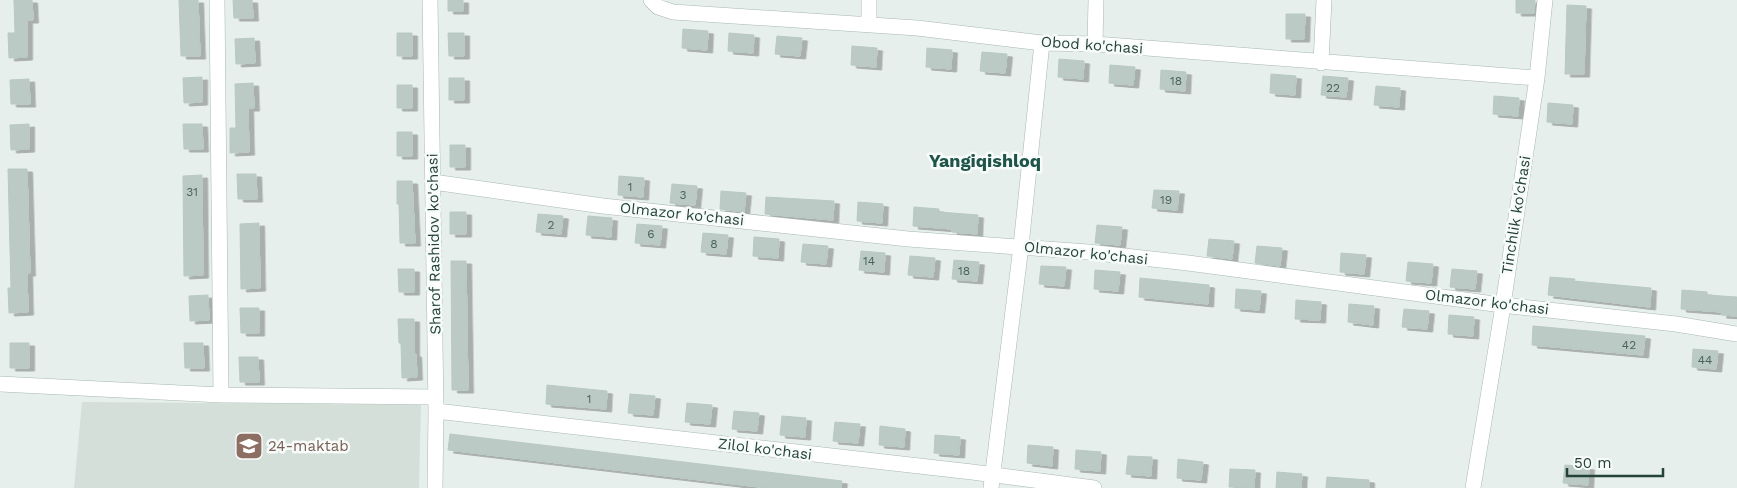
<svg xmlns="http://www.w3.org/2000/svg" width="1737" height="488" font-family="'Work Sans',sans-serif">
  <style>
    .built { fill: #d4dfda }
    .building { fill: #bbcac4; stroke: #b8c9c2; filter: url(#shadow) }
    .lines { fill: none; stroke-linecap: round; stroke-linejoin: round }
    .street-casing { stroke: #a8b8b2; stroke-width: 16 }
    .street { stroke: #fff; stroke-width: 15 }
    .labels { text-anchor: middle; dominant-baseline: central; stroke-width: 5; stroke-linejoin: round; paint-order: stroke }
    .number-label { font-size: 12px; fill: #4a645c }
    .street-label { font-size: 15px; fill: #24423a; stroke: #f7fbf9 }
    .education-label { font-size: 15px; fill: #785e54; stroke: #f7fbf9; text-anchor: start }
    .quarter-label { font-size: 18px; font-weight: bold; fill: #1f5548; stroke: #f7fbf9 }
  </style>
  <defs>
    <filter id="shadow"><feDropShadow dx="5.5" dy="3" stdDeviation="0" flood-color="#0004"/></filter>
  </defs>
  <rect width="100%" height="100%" fill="#e6efeb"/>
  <path class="built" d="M82,402L421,405L419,488H74Z"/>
  <path class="building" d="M14,0H32L33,20H27V57L9,58L8,33H15Z
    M179,0H198L200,56H181Z
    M233,0H252L253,18H234Z
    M448,0H463V11H448Z
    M1516,0H1535L1534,13H1516Z
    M1567,5L1586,6L1584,74H1565Z
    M1286,14H1305L1304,39H1286Z
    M683,29L708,31L707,50L682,48Z
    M397,33H412V56H397Z
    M448,33H464V56H449Z
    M729,33L754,35L753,53L728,51Z
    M777,36L802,38L800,56L775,54Z
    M254,38L255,63L236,64L235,39Z
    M852,46L877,48L876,67L851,65Z
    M927,48L952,50L951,69L926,67Z
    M982,52L1007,54L1005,73L980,71Z
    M1059,59L1084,61L1083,79L1058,77Z
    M1110,65L1135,67L1133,85L1109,83Z
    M1161,70L1186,72L1185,91L1160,89Z
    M1271,74L1296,76L1295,95L1270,93Z
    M1323,76L1348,78L1346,97L1321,95Z
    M202,77V102L184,103L183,78Z
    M449,78H464V100H449Z
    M29,79L30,104H11L10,80Z
    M253,83L254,108H248L249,152L230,153V128H236L235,84Z
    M397,85H412V108H397Z
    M1376,86L1400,88L1399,107L1374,105Z
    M1494,96L1519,98L1518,116L1493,114Z
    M1548,103L1573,105L1572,124L1547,122Z
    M29,124V149L11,150L10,125Z
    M183,124H202L203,149H184Z
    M397,132H412V156H397Z
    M450,145H465V167H450Z
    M8,169H27L30,273H27L28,312L9,313L8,288H11Z
    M237,174H256L257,199H238Z
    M202,175L203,275L184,276L183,176Z
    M619,176L644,178L643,197L618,195Z
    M397,181H412L415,243H400L399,204H397Z
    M672,184L697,186L695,205L670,203Z
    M1154,190L1179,191L1177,210L1152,208Z
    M721,191L746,193L744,212L720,209Z
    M766,197L834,201L833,220L765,214Z
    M858,202L883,204L882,223L857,221Z
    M914,207L939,209V212L978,215L977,234L952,232V229L913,226Z
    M450,212H466V234H450Z
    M538,214L563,216L561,234L536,232Z
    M588,216L612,218L611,237L586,235Z
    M259,223L260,288L241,289L240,224Z
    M637,224L662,226L660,245L635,243Z
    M1097,225L1122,227L1120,245L1095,243Z
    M703,233L728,235L726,254L701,252Z
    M754,237L779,239L778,258L753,256Z
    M1209,239L1234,241L1232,259L1207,256Z
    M803,244L828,246L826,264L801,262Z
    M1257,246L1282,248L1280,266L1255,263Z
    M861,251L885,253L884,272L859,270Z
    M1341,253L1366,255L1364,274L1340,272Z
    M910,256L935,258L933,277L908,275Z
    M954,260L979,262L977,281L952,279Z
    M451,261H466L468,390H452Z
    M1408,262L1433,264L1431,283L1406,281Z
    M1041,266L1066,267L1064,286L1039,284Z
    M398,269H414V292H399Z
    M1452,269L1477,271L1475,289L1450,287Z
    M1095,270L1120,272L1118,291L1094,289Z
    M1550,277L1575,279L1574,281L1651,288L1650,307L1548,295Z
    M1140,278L1209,285L1208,304L1139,297Z
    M1236,289L1261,291L1259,310L1235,308Z
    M1682,290L1707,292V295L1737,297V316L1721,315L1722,312L1681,309Z
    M208,295L209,320L190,321L189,296Z
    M1296,300L1321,302L1320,320L1295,319Z
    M1349,304L1374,306L1373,325L1348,322Z
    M240,308H259V333H241Z
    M1404,309L1429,311L1427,329L1402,327Z
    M1449,315L1474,317L1473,336L1448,334Z
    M398,319H414V354H416L417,377L402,378L401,343H399Z
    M1533,326L1645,336L1643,355L1532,345Z
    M10,343H29V368H10Z
    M184,343H203L204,368H185Z
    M1693,349L1718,351L1716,369L1692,367Z
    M239,357H258L259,382H240Z
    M547,385L607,391L606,409L546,404Z
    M630,394L655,396L653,415L628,413Z
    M687,403L712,405L710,424L685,422Z
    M734,411L759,413L757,431L732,429Z
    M782,416L806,418L805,437L780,435Z
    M835,422L860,424L858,443L833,441Z
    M880,426L905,429L904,447L879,445Z
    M450,434L842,481L841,488H768L448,450Z
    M935,435L960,437L959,455L934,453Z
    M1028,445L1053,447L1052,466L1027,463Z
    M1076,450L1101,452L1100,471L1075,469Z
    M1128,456L1152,457L1151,476L1126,474Z
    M1178,459L1203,462L1201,480L1177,478Z
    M1565,465L1589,467L1588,485L1563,483Z
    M1230,469L1255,470L1254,488L1229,487Z
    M1277,472L1302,474L1301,488H1276Z
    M1327,477L1369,480V488H1326Z"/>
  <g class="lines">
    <defs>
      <path id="street" d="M217,0L221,395
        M430,0L436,411L435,488
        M651,0L658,7L673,12L917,28L1042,43L1095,44L1537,78
        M869,0V25
        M1095,44L1096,0
        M1321,63L1324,0
        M433,182L603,206L908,239L1088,252L1188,263L1502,305L1676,324L1737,334
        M0,384L221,395L436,397
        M436,411L972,472L1094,488
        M991,488L1021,246L1042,43
        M1473,488L1501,318L1537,78L1545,0"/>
    </defs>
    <use href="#street" class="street-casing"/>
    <use href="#street" class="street"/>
  </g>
  <defs>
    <symbol id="school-square" viewBox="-11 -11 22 22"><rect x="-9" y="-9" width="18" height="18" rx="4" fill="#8d6e63" stroke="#f7fbf9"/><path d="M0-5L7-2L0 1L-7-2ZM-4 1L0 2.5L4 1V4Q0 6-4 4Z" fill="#fff"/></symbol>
  </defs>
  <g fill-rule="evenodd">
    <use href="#school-square" x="233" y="430" width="32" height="32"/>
  </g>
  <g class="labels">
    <g class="number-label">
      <text x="1176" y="81">18</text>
      <text x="1333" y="88">22</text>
      <text x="630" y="187">1</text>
      <text x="192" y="192">31</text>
      <text x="683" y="195">3</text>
      <text x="1166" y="200">19</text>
      <text x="551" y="225">2</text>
      <text x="651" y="234">6</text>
      <text x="714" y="244">8</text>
      <text x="869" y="261">14</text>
      <text x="964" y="271">18</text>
      <text x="1629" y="345">42</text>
      <text x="1705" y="360">44</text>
      <text x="589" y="399">1</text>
    </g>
    <g class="street-label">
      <text transform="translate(1092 45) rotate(4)">Obod ko'chasi</text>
      <text transform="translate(682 214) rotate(6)">Olmazor ko'chasi</text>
      <text transform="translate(1516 215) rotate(-81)">Tinchlik ko'chasi</text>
      <text transform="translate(434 244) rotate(-91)">Sharof Rashidov ko'chasi</text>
      <text transform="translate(1086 253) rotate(6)">Olmazor ko'chasi</text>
      <text transform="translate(1487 302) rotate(7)">Olmazor ko'chasi</text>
      <text transform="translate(765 449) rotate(7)">Zilol ko'chasi</text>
    </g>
    <g class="education-label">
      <text x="268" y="446">24-maktab</text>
    </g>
    <g class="quarter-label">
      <text x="985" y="160">Yangiqishloq</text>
    </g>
  </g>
  <path d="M1567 468v8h96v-8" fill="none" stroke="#24423a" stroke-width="2.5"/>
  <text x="1574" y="468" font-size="15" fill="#24423a" stroke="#f7fbf9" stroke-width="4" paint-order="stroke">50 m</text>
</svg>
